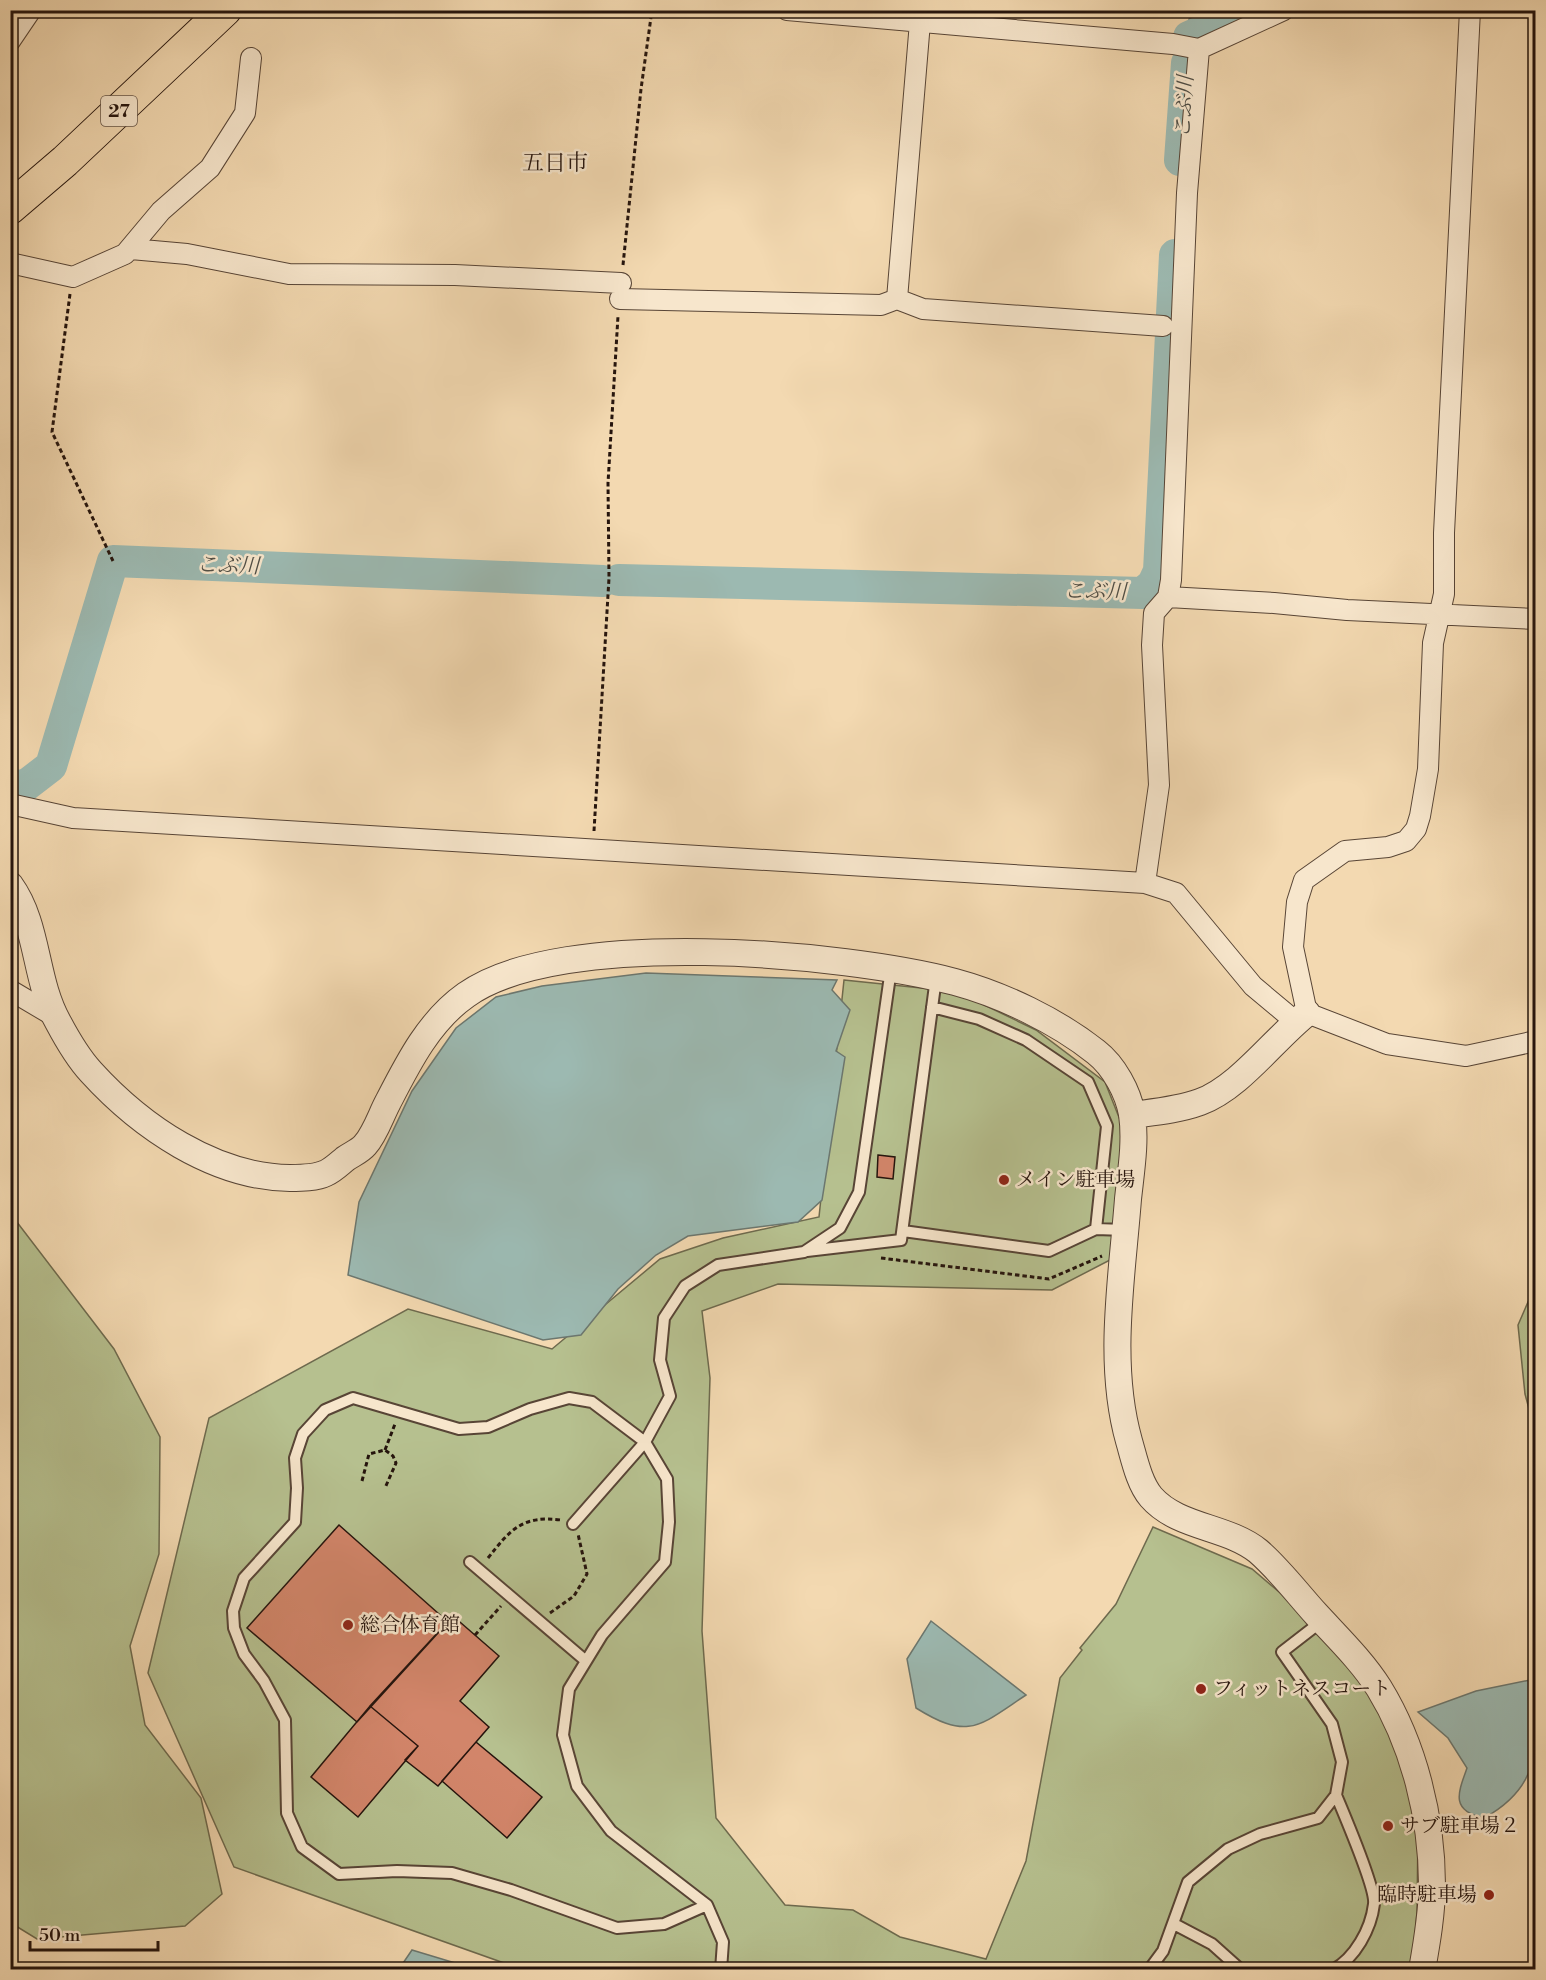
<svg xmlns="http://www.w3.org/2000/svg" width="1546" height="1980" font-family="'Libre Bodoni','Noto Serif JP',serif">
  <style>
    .green { fill: #b6c08f; stroke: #6e6a4e; stroke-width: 1.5 }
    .water { fill: #9cb9b1; stroke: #6c776f; stroke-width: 1.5 }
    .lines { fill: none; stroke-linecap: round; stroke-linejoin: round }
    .stream { stroke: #6c776f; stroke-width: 5 }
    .river { stroke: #9cb9b1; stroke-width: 32 }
    .building { fill: #d2856a; stroke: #25140d; stroke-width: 1.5 }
    .service-casing { stroke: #584536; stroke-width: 14 }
    .minor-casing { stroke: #584536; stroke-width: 22 }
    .tertiary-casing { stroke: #584536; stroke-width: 28 }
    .primary-casing { stroke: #25140d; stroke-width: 34 }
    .path { stroke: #25140d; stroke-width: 3; stroke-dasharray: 4.5 3; stroke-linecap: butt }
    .service { stroke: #f7e6cc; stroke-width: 10 }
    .minor { stroke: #f7e6cc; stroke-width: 20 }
    .tertiary { stroke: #f7e6cc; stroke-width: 26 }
    .primary { stroke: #f3d9b1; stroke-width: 32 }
    .poi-dot { fill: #8f2418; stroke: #f7e6cc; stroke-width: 2 }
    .labels { text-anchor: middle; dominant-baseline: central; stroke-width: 5; stroke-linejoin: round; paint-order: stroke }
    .shield { fill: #f7e6cc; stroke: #645346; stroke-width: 1.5 }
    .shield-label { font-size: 18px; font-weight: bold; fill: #25140d }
    .poi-label { font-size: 20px; fill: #25140d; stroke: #f7e6cc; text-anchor: start }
    .water-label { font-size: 21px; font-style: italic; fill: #4f4e46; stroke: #f7e6cc }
    .quarter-label { font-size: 22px; fill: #25140d; stroke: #f7e6cc }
  </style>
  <rect width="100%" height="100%" fill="#f3d9b1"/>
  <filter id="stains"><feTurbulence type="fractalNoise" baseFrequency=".00333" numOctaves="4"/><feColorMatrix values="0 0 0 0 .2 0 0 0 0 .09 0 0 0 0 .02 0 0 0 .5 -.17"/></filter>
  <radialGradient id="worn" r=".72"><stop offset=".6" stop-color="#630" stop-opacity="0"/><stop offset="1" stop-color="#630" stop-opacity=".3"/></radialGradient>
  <path class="green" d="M844,980L931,989L972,999L1036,1030L1105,1082L1124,1130L1110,1260L1052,1290L778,1284L702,1311L710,1378L702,1631L716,1818L785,1905L853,1910L900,1937L986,1959L1026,1861L1060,1678L1082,1650L1080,1648L1116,1604L1153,1527L1252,1569L1304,1613L1362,1677L1391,1731L1408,1781L1418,1829L1417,1912L1412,1969H521L234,1867L148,1673L209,1418L408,1309L552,1349L660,1259L723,1238L819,1217Z
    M10,1213L114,1349L160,1437L159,1554L130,1646L145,1725L201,1798L222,1894L185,1926L37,1939L11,1923Z
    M1535,1286H1536L1535,1431L1525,1394L1518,1325Z"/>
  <path class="water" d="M646,973L837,980L832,990L850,1010L836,1051L845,1057L822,1200L798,1222L688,1236L656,1255L618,1289L581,1335L543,1340L348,1275L359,1202L412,1091L456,1028L496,997L542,986Z
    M931,1621L1026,1695C979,1726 969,1741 916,1708L907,1659Z
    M1535,1679C1536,1740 1546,1784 1484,1818C1450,1811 1458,1793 1467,1768L1448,1738L1418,1712L1476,1691Z
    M412,1950L475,1969H399Z"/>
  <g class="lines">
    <path class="stream" d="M1189,36L1192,10"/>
    <path class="river" d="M1189,37L1250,10
      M1180,160L1187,63
      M619,580L1143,593L1153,584L1159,571L1175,255
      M10,785L25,786L51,766L113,561L603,581"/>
  </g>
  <path class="building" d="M878,1155L895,1157L893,1179L877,1177Z
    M339,1525L448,1622L357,1722L247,1628Z
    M453,1616L499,1656L460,1701L489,1727L438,1786L405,1760L418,1746L370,1706Z
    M370,1706L418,1746L358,1817L311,1777Z
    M476,1742L542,1797L507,1838L442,1781Z"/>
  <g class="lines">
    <defs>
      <path id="service" d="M1096,1229L1125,1230
        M903,1231L1049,1251L1096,1229L1107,1126L1088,1082L1026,1040L979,1019L932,1007
        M807,1251L901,1240L936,978
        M573,1524L645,1442L670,1396L660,1360L664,1318L685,1286L718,1265L804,1252L840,1228L859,1192L891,969
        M470,1562L586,1661
        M707,1905L664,1924L617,1928L511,1890L452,1873L397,1871L339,1874L302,1847L287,1813L285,1720L264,1681L244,1654L234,1628L233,1611L244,1578L295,1522L297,1488L295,1458L303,1434L325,1410L353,1398L459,1429L488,1427L530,1409L569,1398L592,1402L645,1442L667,1479L669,1522L665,1562L602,1635L569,1689L563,1735L577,1786L611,1831L707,1905L723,1942L721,1970
        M1174,1924L1212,1944L1241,1970
        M1149,1970L1163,1951L1188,1882L1228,1849L1260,1834L1318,1818L1336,1795L1342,1762L1332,1724L1282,1652L1322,1621
        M1333,1970C1355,1958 1371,1929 1374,1904C1376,1889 1344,1814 1336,1795"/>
      <path id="minor" d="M787,10L1173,44L1199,49L1284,10
        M1470,10L1444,533V594L1433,643L1428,769L1420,816L1416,829L1406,841L1388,847L1345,851L1304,880L1297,902L1293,947L1307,1013L1387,1044L1466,1056L1536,1041
        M10,41L31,10
        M131,249L187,254L289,274L455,275L621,283
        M10,263L73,277L125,254L161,211L210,168L245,113L251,58
        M620,299L881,305L897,299L923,309L1163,326
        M897,299L921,10
        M1168,597L1274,603L1347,610L1536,619
        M10,804L73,818L1145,883L1176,893L1253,986L1296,1022
        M1145,883L1159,785L1152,645L1154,613L1168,597L1171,580L1187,193L1199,49
        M10,990L54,1016"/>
      <path id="tertiary" d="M10,885C39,925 34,979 58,1022C67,1039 78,1058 91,1072C141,1127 214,1177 290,1178C301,1178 316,1178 326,1173C333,1170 339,1164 345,1159C352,1154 360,1151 365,1145C375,1134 381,1115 388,1102C408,1063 429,1021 466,995C561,927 845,953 955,982C1003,995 1057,1021 1096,1052C1114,1066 1128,1092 1132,1114C1136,1142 1131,1171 1128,1199C1122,1278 1107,1363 1129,1441C1134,1458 1139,1483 1151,1497C1178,1528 1227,1526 1258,1551C1279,1569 1297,1593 1316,1614C1337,1637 1362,1661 1379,1688C1414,1745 1432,1818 1432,1885C1432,1913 1427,1942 1422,1970
        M1132,1115C1154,1112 1178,1110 1200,1102C1239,1088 1274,1039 1307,1013"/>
      <path id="primary" d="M10,208L65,161L225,10"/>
    </defs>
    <use href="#service" class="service-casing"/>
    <use href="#minor" class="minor-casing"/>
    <use href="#tertiary" class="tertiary-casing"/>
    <use href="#primary" class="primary-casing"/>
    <path class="path" d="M623,265L641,89L652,10
      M70,294L52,432L113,561
      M594,831L609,578L608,483L618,316
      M881,1258L1049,1279L1102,1256
      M385,1450L395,1424
      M362,1481L369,1454L385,1450L393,1456L396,1463L385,1488
      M488,1558C510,1530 522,1515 561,1520
      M550,1613L574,1596L587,1574L578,1534
      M475,1635L501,1606"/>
    <use href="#service" class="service"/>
    <use href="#minor" class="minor"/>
    <use href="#tertiary" class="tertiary"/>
    <use href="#primary" class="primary"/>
  </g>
  <g class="poi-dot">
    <circle cx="1004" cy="1180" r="6"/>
    <circle cx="348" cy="1625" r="6"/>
    <circle cx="1201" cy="1689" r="6"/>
    <circle cx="1388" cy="1826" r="6"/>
    <circle cx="1489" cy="1895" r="6"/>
  </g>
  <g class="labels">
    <rect class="shield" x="101" y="96" width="36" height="30" rx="4.5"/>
    <g class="shield-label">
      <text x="119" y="111">27</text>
    </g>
    <g class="poi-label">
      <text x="1016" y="1180">メイン駐車場</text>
      <text x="360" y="1625">総合体育館</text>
      <text x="1213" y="1689">フィットネスコート</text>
      <text x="1400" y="1826">サブ駐車場２</text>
      <text x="1477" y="1895" text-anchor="end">臨時駐車場</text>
    </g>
    <g class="water-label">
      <text transform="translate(1185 107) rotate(-87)">こぶ川</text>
      <text transform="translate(228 566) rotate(2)">こぶ川</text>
      <text transform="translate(1095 592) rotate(1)">こぶ川</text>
    </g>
    <g class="quarter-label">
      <text x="555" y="163">五日市</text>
    </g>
  </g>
  <rect width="1546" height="1980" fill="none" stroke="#f3d9b1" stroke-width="36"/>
  <rect x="12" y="12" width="1522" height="1956" fill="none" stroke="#25140d" stroke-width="3"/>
  <rect x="18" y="18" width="1510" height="1944" fill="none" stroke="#25140d" stroke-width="1.5"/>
  <path d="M30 1941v9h128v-9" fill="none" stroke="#25140d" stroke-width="3"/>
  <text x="39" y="1941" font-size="18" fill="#25140d" stroke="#f7e6cc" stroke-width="4.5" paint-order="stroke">50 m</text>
  <rect width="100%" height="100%" filter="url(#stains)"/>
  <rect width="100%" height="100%" fill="url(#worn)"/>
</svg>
